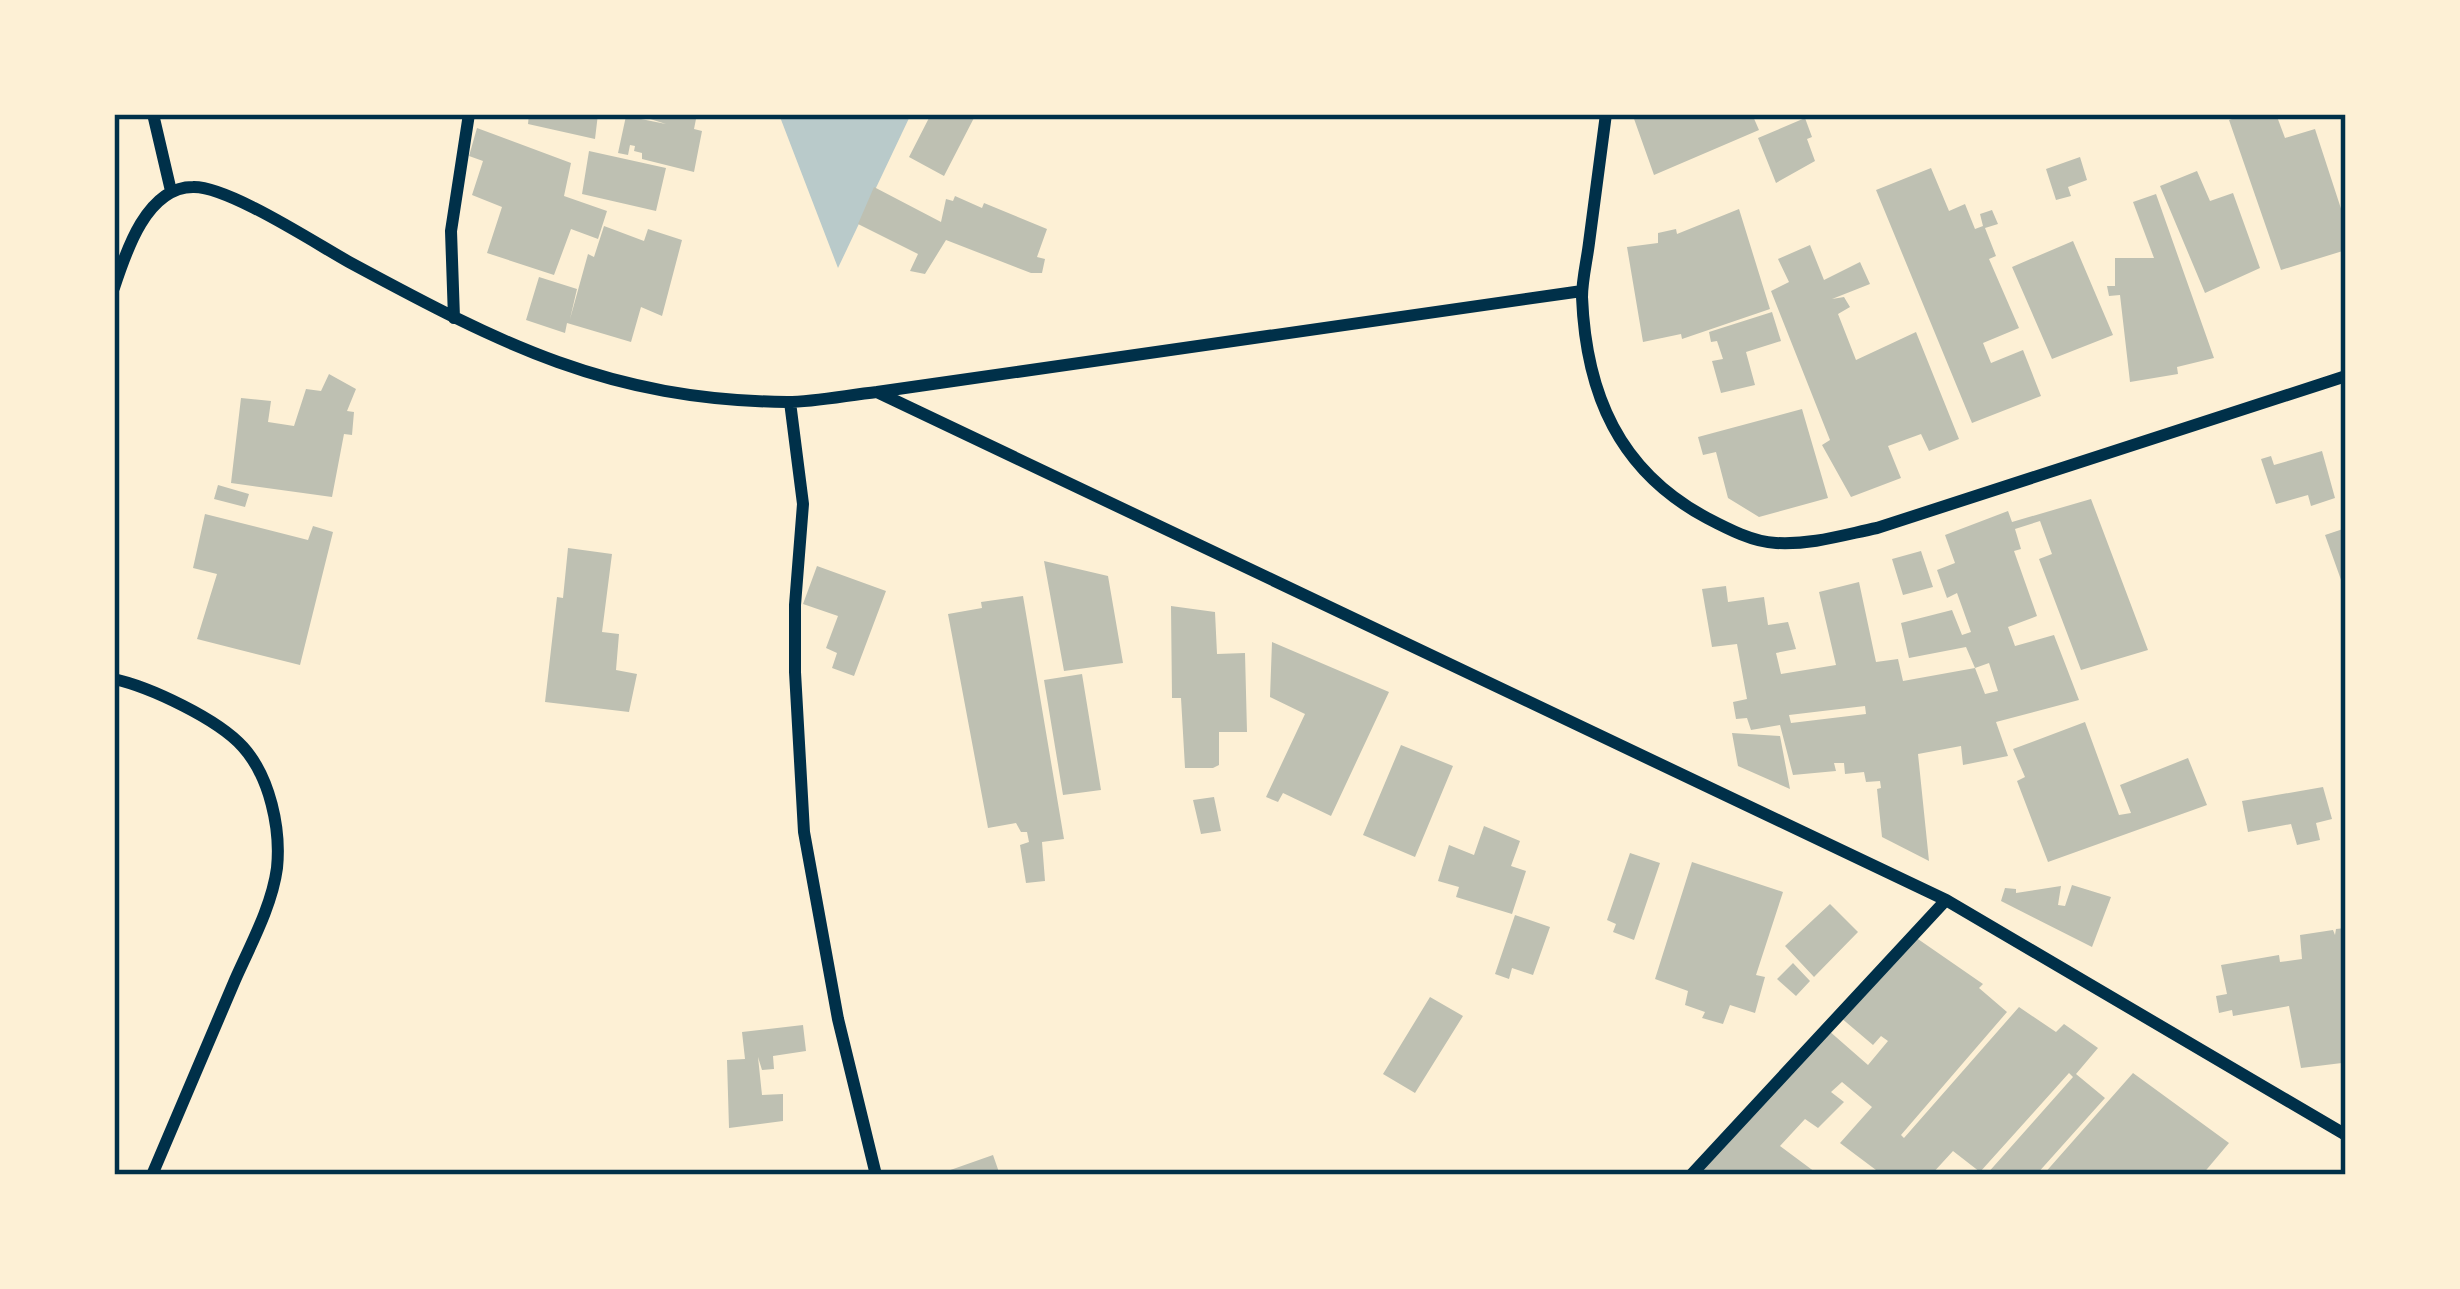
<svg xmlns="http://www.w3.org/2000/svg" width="2460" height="1289" font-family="Roboto,sans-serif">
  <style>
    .green { fill: #b9caca }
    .building { fill: #bec0b2; fill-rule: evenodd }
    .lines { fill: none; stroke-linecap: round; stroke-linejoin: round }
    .minor { stroke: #003049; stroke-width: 12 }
    .neatline { fill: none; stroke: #003049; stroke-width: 4.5 }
  </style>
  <rect width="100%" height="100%" fill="#fdf0d5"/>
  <path class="green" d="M778,114H911L838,268L780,117Z"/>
  <path class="building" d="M529,114H598L595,139L528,124Z
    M647,114H697L694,129L702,131L694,172L642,159V153L634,151L635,146L630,145L628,155L618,153L626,116L666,124L647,118Z
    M931,114H976L944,176L909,157Z
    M1637,114H1752L1759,130L1654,175L1633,116Z
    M2247,114H2276L2285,138L2315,129L2346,224V250L2281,270L2229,120Z
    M1805,118L1812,137L1807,139L1815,161L1776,183L1758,138Z
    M477,128L571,163L564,196L607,211L598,239L571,229L554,275L487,253L502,207L472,195L483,161L469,156Z
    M589,151L666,168L656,211L582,194Z
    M2080,157L2087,180L2068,187L2071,196L2056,200L2046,169Z
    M1931,168L1949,211L1965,204L1975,229L1983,226L1980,214L1992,210L1998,224L1985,228L1996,256L1989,259L2019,328L1983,343L1991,363L2023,350L2041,396L1972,423L1876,190Z
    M2197,171L2210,201L2233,193L2260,268L2205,293L2160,186Z
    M874,187L941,222L946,199L953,201L955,196L982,208L984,203L1047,229L1037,257L1045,259L1042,273H1031L946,240L925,274L910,271L918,254L858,224Z
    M2156,194L2214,358L2177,367L2178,374L2130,382L2120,295L2109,296L2107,286H2115V258H2154L2133,202Z
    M1739,209L1770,309L1682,339L1681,334L1643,342L1627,247L1658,243V233L1676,229L1677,234Z
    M604,226L644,241L648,229L682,240L662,316L641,307L631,342L567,323L565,333L526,320L539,277L577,289L570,319L588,254L594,257Z
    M2073,241L2113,335L2052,359L2012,267Z
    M1810,245L1824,280L1860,262L1870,284L1832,299L1844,297L1850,307L1838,314L1856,360L1916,332L1959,439L1929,451L1921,434L1888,446L1901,478L1851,497L1822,445L1830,440L1771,291L1789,282L1778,259Z
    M1772,312L1781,341L1746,352L1755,385L1721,393L1712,361L1723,359L1717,341L1711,342L1709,332Z
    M329,374L356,389L347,411L354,412L352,435L344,434L332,497L231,483L241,398L271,401L268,422L294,426L306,389L321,391Z
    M1802,409L1828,498L1759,517L1728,498L1716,452L1703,455L1698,437Z
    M2322,451L2335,498L2311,506L2308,495L2276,504L2261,459L2271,456L2274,465Z
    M218,485L249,494L245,507L214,499Z
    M2091,499L2148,650L2081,670L2039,559L2052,554L2040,521L2015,529L2021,549L2014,551L2037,616L2008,627L2015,646L2054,635L2079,700L1996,722L2008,756L1963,765L1961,746L1918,754L1929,861L1882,837L1877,789L1881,788L1880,781L1866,782L1864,772L1845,774L1844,763H1834L1836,771L1793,775L1780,725L1751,730L1747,718L1736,719L1733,702L1747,699L1737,644L1712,647L1702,589L1726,586L1728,602L1764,597L1768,625L1788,622L1796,649L1776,653L1781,674L1836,665L1819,592L1859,582L1876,662L1898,659L1903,681L1975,668L1985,694L1998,691L1989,663L1975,668L1966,647L1909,658L1901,623L1952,610L1962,635L1971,632L1957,593L1947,598L1937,570L1955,563L1945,535L2008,511L2012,522ZM1865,706L1866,714L1791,723L1789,715Z
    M205,514L308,540L313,526L333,532L300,665L197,639L217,574L193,568Z
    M2346,528V591H2345L2325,535Z
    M568,548L612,554L602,632L619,634L616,670L637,674L629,712L545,702L557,597L563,598Z
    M1921,551L1933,587L1903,595L1892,559Z
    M1044,561L1108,576L1123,663L1064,671Z
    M817,566L886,591L854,676L832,668L837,653L826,648L838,616L803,604Z
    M1023,596L1064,839L1042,842L1045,881L1026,883L1020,845L1029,842L1027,832H1021L1016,823L988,828L948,614L982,608L981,602Z
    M1171,606L1215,612L1217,654L1245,653L1247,732H1219V765L1213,768H1185L1181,698H1172Z
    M1272,642L1389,692L1331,816L1283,793L1278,802L1266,797L1305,714L1270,697Z
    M1082,674L1101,790L1063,795L1044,680Z
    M2085,722L2119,815L2131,813L2120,785L2188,758L2207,805L2048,862L2017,781L2025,777L2013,749Z
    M1732,733L1780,736L1790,789L1738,766Z
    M1401,745L1453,766L1415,857L1363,835Z
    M2323,787L2332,819L2316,823L2320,840L2297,845L2291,824L2248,832L2242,801Z
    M1214,797L1221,831L1201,834L1193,800Z
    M1484,826L1520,841L1511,866L1526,871L1512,914L1456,897L1459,887L1438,881L1449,845L1474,855Z
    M1630,853L1660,863L1634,940L1613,932L1616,924L1607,920Z
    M1692,862L1783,892L1756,975L1765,977L1755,1013L1730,1005L1723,1024L1702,1018L1705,1012L1685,1005L1688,991L1655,979Z
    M2072,885L2111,897L2092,947L2001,901L2005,888L2016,889V893L2061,886L2058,905L2065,906Z
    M1830,904L1858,932L1814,977L1785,946Z
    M1515,915L1550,927L1533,975L1512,968L1509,979L1495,974Z
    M2346,928V1059L2342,1063L2301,1068L2289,1006L2233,1016L2232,1010L2219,1013L2216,996L2227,994L2221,965L2279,955L2280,962L2302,959L2300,935L2333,930L2335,935L2336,929Z
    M1915,937L1983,984L1979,988L2007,1012L1901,1135L1904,1138L2019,1007L2056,1032L2064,1024L2098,1048L2076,1074L2105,1098L2036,1175H1986L2073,1077L2069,1073L1980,1172L1953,1151L1931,1175H1876V1170L1840,1143L1872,1107L1842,1082L1831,1092L1844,1102L1818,1128L1805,1119L1780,1146L1815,1172L1813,1175H1706L1700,1168L1828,1030L1868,1065L1888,1041L1881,1036L1873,1045L1840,1017Z
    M1793,963L1810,981L1796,996L1777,979Z
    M1430,997L1463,1016L1415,1093L1383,1074Z
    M803,1025L806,1051L773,1056L774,1069L762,1070L758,1057L762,1095L783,1094V1121L729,1128L727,1060L745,1059L742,1032Z
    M2133,1073L2229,1143L2202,1175H2043Z
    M993,1155L1000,1175H939V1174Z"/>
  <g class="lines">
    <path class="minor" d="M153,114L171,191
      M1606,114C1600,157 1595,200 1589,243C1587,260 1582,280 1582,297C1586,394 1619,471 1707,518C1728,529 1753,542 1776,543C1811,545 1843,535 1877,528L2346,376
      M114,288C126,251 147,187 193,187C228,186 315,243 349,262C501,344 608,400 787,402C816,402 848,395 877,392L1946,900L2346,1135
      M454,318L451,231L469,114
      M877,392L1582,291
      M790,402L803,504L795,605V672L804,832L838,1019L876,1175
      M114,679C150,687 218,719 243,747C270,777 281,829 277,868C272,906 250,946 235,980C207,1045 180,1110 152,1175
      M1691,1175L1946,900"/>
  </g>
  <rect width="2460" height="1289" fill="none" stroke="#fdf0d5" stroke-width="234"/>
  <rect x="117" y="117" width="2226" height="1055" class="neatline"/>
</svg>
